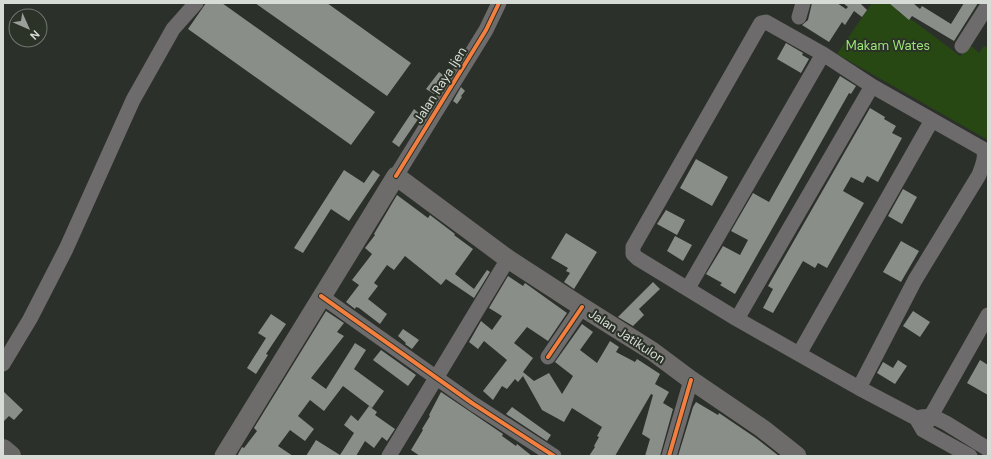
<svg xmlns="http://www.w3.org/2000/svg" width="991" height="459" font-family="'DM Sans',sans-serif">
  <style>
    .green { fill: #284813 }
    .building { fill: #8a8e89 }
    .lines { fill: none; stroke-linecap: round; stroke-linejoin: round }
    .minor { stroke: #6d6b6b; stroke-width: 15 }
    .major { stroke: #6d6c6a; stroke-width: 19 }
    .highway { stroke: #686966; stroke-width: 22 }
    .cycleway-casing { stroke: #2b3228; stroke-width: 6 }
    .cycleway { stroke: #f27e40; stroke-width: 4 }
    .labels { text-anchor: middle; dominant-baseline: central; stroke-width: 4; stroke-linejoin: round; paint-order: stroke }
    .park-label { font-size: 13px; fill: #9de578; stroke: #2b3228 }
    .street-label { font-size: 13px; fill: #d7dbd5; stroke: #2b3228 }
  </style>
  <rect width="100%" height="100%" fill="#2c302a"/>
  <path class="green" d="M872,3H902L898,12L915,22L960,56L971,46L979,53L984,46L988,48V140L837,54Z"/>
  <path class="building" d="M206,3H222L375,112L351,145L188,29Z
    M255,3H327L411,63L387,96Z
    M812,3H837L846,9L848,7L843,3H860L867,10L862,17L854,11L845,25L842,22L829,42L802,25L808,20Z
    M889,3H913L920,9L922,6L951,24L964,3H978L954,41L912,16L909,20Z
    M786,43L803,53L802,55L809,59L801,73L777,59Z
    M439,72L446,77L438,91H436L434,94L426,89Z
    M840,76L856,86L851,94L849,93L735,294L720,285L722,283L706,274L723,246L740,255L748,240L731,231L753,193L769,202Z
    M461,87L465,91L461,96L462,97L457,104L453,101Z
    M870,108L885,117L884,119L896,126L892,133L902,138L878,182L867,176L863,183L851,177L843,191L864,203L827,268L818,263L815,268L803,261L773,313L763,308L773,289L768,286Z
    M414,109L421,115L399,147L392,142Z
    M696,159L728,177L712,206L680,188Z
    M344,170L364,183L373,170L380,175L349,221L331,209L303,253L294,248Z
    M903,189L917,197L902,224L888,216Z
    M397,195L428,218L430,215L455,234L454,235L473,249L455,274L474,289L487,270L490,272L474,298L446,279L441,285L405,256L394,270L387,265L374,283L378,286L368,299L387,314L380,324L359,308L356,307L355,309L346,302L359,285L352,280L372,254L365,248L375,235L374,234Z
    M666,210L685,220L677,235L657,224Z
    M566,233L597,252L574,289L564,282L570,273L566,271L568,268L551,258Z
    M675,236L692,245L683,261L667,251Z
    M901,241L919,251L901,282L883,272Z
    M508,276L523,286L525,283L567,313L548,341L527,327L514,343L533,358L523,372L534,381L549,373L562,394L573,376L555,362L582,324L593,332L580,350L597,363L610,341L619,347L616,352L635,362L637,359L660,374L655,384L669,392L663,403L673,409L660,456H645L650,439L642,434L653,395L651,394L615,456H589L595,447L594,446L599,437L597,436L602,427L572,408L564,422L542,410L523,376L518,382L515,379L507,389L502,386L493,400L483,391L507,360L484,341L478,349L469,342L481,321L492,330L502,316L489,308Z
    M653,282L660,289L639,309L644,315L633,326L618,317Z
    M326,311L344,323L337,332L344,336L311,378L326,389L355,343L366,350L354,369L384,391L372,408L343,386L324,411L310,400L298,416L314,429L305,441L290,430L278,446L293,456H237L242,447L244,448L257,431L254,428Z
    M913,311L930,322L920,337L903,326Z
    M271,314L286,324L266,354L268,355L256,374L247,368L266,338L258,333Z
    M403,329L419,340L412,349L405,344L406,343L398,336Z
    M381,350L416,375L408,386L373,360Z
    M898,360L907,366L895,384L877,373L883,362L893,368Z
    M980,360L988,365V395L967,383Z
    M3,391L23,410L14,420L9,416L3,422Z
    M441,392L503,434L502,436L516,446L517,444L532,456H420L411,450L423,430L422,429L430,416L429,415Z
    M696,402L718,415L719,413L756,438L779,456H678L693,407Z
    M369,406L377,412L375,415L395,429L387,441L382,437L374,448L365,441L356,456H306L316,440L340,455L354,433L344,425L351,415L358,421Z
    M512,407L551,435L547,441L506,414Z"/>
  <g class="lines">
    <path class="minor" d="M799,17L803,3
      M962,46L988,5
      M396,176L486,30L499,3
      M688,288L823,54
      M321,296L472,403L554,456
      M737,319L872,86
      M799,354L932,120
      M548,357L582,307
      M3,364L30,319L66,249L133,100L173,29L196,3
      M859,388L915,280L979,175C982,166 987,157 983,149L872,86L823,54L766,22L761,23L633,247V254L637,258L737,319L859,388L916,418L923,430L970,456
      M921,417L932,416L946,423L988,449
      M923,430L988,315
      M389,456L508,259
      M669,456L691,380"/>
    <path class="major" d="M224,456L396,176L508,259L582,307L652,351L691,380L763,429L797,456"/>
    <path class="highway" d="M3,450L10,456"/>
    <defs>
      <path id="cycleway" d="M396,176L486,30L499,3
        M321,296L472,403L554,456
        M548,357L582,307
        M669,456L691,380"/>
    </defs>
    <use href="#cycleway" class="cycleway-casing"/>
    <use href="#cycleway" class="cycleway"/>
  </g>
  <g class="labels">
    <g class="park-label">
      <text x="888" y="45">Makam Wates</text>
    </g>
    <g class="street-label">
      <text transform="translate(440 85) rotate(-58)">Jalan Raya Ijen</text>
      <text transform="translate(627 336) rotate(33)">Jalan Jatikulon</text>
    </g>
  </g>
  <rect width="991" height="459" fill="none" stroke="#d7dbd5" stroke-width="8"/>
  <g transform="translate(28 28) rotate(135)"><circle r="19" fill="#2b3228" stroke="#70766d"/>
  <path d="M0-3L7 15L0 10L-7 15Z" fill="#9b9f99"/>
  <text y="-6" font-size="11" font-weight="bold" text-anchor="middle" fill="#d7dbd5">N</text>
  </g>
</svg>
